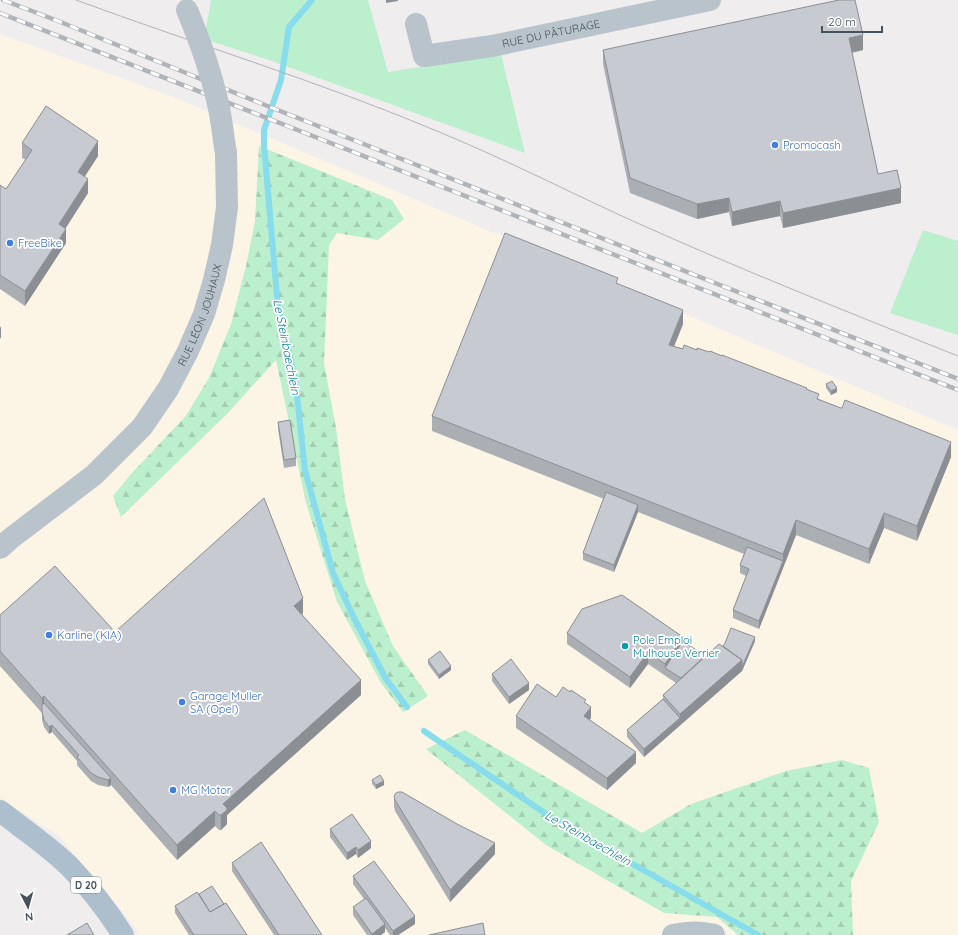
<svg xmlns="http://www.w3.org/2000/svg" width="958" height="935" font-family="Quicksand,sans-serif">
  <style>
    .commercial { fill: #fcf5e6 }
    .green { fill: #bbefcd }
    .forest { fill: url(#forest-firs) }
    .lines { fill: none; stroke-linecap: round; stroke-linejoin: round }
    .stream { stroke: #87dced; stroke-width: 6 }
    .minor { stroke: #b9c3cb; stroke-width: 22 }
    .major { stroke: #adbecd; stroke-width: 22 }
    .tram { stroke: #b0b3b8; stroke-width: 1 }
    .rail-casing { stroke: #b0b3b8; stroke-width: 4.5 }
    .rail { stroke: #fff; stroke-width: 3; stroke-dasharray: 9; stroke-linecap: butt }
    .minor-bridge { stroke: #b9c3cb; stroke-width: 22 }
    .wall { fill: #abafb4 }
    .shaded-wall { fill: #8b8e92 }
    .building { fill: #c7cbd1; stroke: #8b8e92 }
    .shop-dot { fill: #3f7fe0; stroke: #fff; stroke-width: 1.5 }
    .culture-dot { fill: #0f9aa8; stroke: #fff; stroke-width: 1.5 }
    .labels { text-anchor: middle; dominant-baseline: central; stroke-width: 3.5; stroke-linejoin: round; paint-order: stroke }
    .shield { fill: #fff; stroke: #7e868c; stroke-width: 1 }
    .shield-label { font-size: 10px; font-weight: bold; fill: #46525b }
    .street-label { font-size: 11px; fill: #46525b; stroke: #fff }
    .shop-label { font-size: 11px; fill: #366cbe; stroke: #fff; text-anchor: start }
    .culture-label { font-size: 11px; fill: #0d838f; stroke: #fff; text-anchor: start }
    .water-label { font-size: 12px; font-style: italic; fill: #0b7c93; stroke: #fff }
  </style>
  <defs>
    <pattern id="forest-firs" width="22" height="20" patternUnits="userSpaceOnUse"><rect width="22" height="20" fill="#bbefcd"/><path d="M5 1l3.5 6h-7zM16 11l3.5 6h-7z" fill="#a2cfb2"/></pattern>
  </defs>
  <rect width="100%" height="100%" fill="#f0edee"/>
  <path class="commercial" d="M0,34L176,98L958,430V935H730L716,923L661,935H140L133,925L59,836L0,798Z"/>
  <path class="green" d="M211,0H368L388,72L501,54L525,153L269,60L204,39Z
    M923,230L958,241V335L890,313Z"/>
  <path class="forest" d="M259,146L392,200L404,219L378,240L337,233L329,245L324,363L336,428L345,499L365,581L393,646L428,696L403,712L381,683L337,602L306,503L276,360L228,413L121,517L113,496L131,474L185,417L209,378L231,324L246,266L255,221Z
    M465,730L642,833L691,804L786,771L842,760L869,768L879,822L851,881L853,935H738L717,917L664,913L546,845L426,749Z"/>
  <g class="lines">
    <path class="stream" d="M312,0L289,27L281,80L264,130V145L278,308L295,378L305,470L333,573L355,620L386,679L407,707
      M424,731L440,742L555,820L758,935"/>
    <g class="minor">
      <path id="s1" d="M416,24L424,56L492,46L710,0"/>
      <path id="s2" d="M0,548L10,539L94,475L142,427L168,389L188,351L204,314L214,280L222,245L227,207L226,153"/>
      <path d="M673,935C687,932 699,931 714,935"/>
    </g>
    <path class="major" d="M0,811C23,829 49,846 70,867C90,888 108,911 123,935"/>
    <path class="tram" d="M76,0C198,45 324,83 444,134C509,161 571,193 635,222C742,270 850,313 958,356"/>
    <defs>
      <path id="rail" d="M3,0L58,21L265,105L958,379
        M0,13L958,390"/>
    </defs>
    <use href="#rail" class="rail-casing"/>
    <use href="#rail" class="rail"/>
    <path class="minor-bridge" d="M187,10C200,41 211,72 218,104C222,120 223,137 226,153"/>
  </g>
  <path class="wall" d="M603,50H863L852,53L878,174L901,203L783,228L780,216L732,226L729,212L697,219L630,193L603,64Z
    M22,143L98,156L85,176L88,193L66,228V243L25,306L0,289V185L6,189L26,160L22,158Z
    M618,284L683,324L674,346L683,349L697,350L807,390L819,399L951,457L917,541L884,528L869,564L796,535L759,629L733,618V610L746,576L740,573V565L744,554L638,512L614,572L583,560V553L604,499L432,431V416Z
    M826,384L837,392L831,395L826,388Z
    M278,422L296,458V466L284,468L278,429Z
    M303,613L302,614L361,695L227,815V824L221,830H219L215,826L177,860L111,785L108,787L98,785L91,781L77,765V761L52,732L49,734L44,727L42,720V713L0,666V615L115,632Z
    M567,633L683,641L705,656L723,646L755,641L742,671L644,757L627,737V730L663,699V695L676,683L648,664L630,688L567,644Z
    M428,660L451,670L439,679L428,664Z
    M492,674L529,690L509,704L492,681Z
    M556,697L586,703L591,718L589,720L636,763L607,790L516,728V716Z
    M372,780L384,785L376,789L372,784Z
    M394,796L495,854L450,902L395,811L394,807Z
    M330,829L371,848L358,858L356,854L347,860L330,837Z
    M232,863L322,935H274L232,871Z
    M353,876L415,924L398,935H390L385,928V932L381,935H367L353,915V907L364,899L353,884Z
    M199,894L224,904L247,935H189L175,913V906Z"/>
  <path class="shaded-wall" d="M386,0H398V1L386,3Z
    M863,35V50L849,53V38Z
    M98,141V156L78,187V172Z
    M88,179V193L59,238V224Z
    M901,188V203L783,228V213Z
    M729,198V212L697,219V204Z
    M780,201V216L732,226V212Z
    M66,229V243L25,306V291Z
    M683,310V324L669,359V345Z
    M1,326V337L0,339V328Z
    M837,388V392L831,395V391Z
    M951,442V457L917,541V526Z
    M638,505V512L614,572V565Z
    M884,513V528L869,564V549Z
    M796,520V535L759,629V621L783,561V554Z
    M303,598V613L294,621V606Z
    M683,637V648L665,668V664Z
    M755,637V641L742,671L644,757V749L680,718V714Z
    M648,652V664L630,688V677Z
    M451,666V670L439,679V675Z
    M361,680V695L227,815V824L221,830V815L223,804Z
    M529,683V690L509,704V697Z
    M44,696V710L42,712V698Z
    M591,707V718L584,728V716Z
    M52,725V732L49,734V727Z
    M636,752V763L607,790V778Z
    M111,778V785L108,787V780Z
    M384,781V785L376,789V785Z
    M215,811V826L177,860V845Z
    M371,841V848L358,858V850Z
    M495,843V854L450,902V890Z
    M356,847V854L347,860V853Z
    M415,916V924L398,935H393V931Z
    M385,924V932L381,935H372V934Z"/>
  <path class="building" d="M839,0H855L863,35L849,38L878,174L897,170L901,188L783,213L780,201L732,212L729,198L697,204L630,178L603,50Z
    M46,106L98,141L78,172L88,179L59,224L66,229L25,291L0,275V185L6,189L32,150L22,143Z
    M505,233L618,278L616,283L683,310L669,345L683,349L684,345L697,350V348L709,352L710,351L722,356V355L807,388L806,389L819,394L817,399L841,408H842L845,400L951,442L917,526L884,513L869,549L796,520L783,554L432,416Z
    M832,381L837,388L831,391L826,384Z
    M290,420L296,458L284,460L278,422Z
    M606,492L638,505L614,565L583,553Z
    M264,498L303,598L294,606L361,680L223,804L227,808V810L221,815H219L215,811L177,845L44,696L42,698L0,651V615L55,566L115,632Z
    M747,547L783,561L759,621L733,610L749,569L740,565Z
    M622,595L683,637L665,664L648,652L630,677L567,633L582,609Z
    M731,628L755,637L742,667V660L723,646L725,643Z
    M683,641L705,656L681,678L665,668Z
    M719,644L742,660L680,714L663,695Z
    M440,651L451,666L439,675L428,660Z
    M511,659L529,683L509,697L492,674Z
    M537,684L556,697L563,687L570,692L571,690L586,700L584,702L591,707L584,716L636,752L607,778L516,716Z
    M663,699L680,718L644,749L627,730Z
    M44,703L111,778L108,780L98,777L91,773L77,757L79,755L52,725L49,727L44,720L42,712V705Z
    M380,775L384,781L376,785L372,780Z
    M398,792H402L457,824L495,843L450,890L395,800L394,796L396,793Z
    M352,814L371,841L358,850L356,847L347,853L330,829Z
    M261,842L322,935H279L232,863Z
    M374,861L415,916L393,931L353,876Z
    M212,886L224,904L210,912L199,894Z
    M197,892L210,912L226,903L247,935H194L175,906Z
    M366,898L385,924L372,934L353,907Z
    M87,923L94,935H67Z
    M483,923L485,935H429Z"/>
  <g class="shop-dot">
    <circle cx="775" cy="145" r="4"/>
    <circle cx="10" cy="243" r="4"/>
    <circle cx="49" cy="635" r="4"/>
    <circle cx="182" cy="702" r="4"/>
    <circle cx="173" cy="790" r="4"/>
  </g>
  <circle class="culture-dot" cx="625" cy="646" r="4"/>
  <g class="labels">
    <rect class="shield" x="71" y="877" width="30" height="16" rx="3"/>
    <g class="shield-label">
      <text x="86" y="885">D 20</text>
    </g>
    <g class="street-label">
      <text stroke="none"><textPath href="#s1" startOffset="162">RUE DU PÂTURAGE</textPath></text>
      <text stroke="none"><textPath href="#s2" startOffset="314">RUE LÉON JOUHAUX</textPath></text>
    </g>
    <g class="shop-label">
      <text x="783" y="145">Promocash</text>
      <text x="18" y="243">FreeBike</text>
      <text x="57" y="635">Karline (KIA)</text>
      <text x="190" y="696">Garage Muller<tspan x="190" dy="13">SA (Opel)</tspan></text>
      <text x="181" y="790">MG Motor</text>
    </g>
    <g class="culture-label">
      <text x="633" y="640">Pole Emploi<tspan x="633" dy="13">Mulhouse Verrier</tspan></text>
    </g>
    <g class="water-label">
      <text transform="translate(287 347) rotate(79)">Le Steinbaechlein</text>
      <text transform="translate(588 838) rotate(30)">Le Steinbaechlein</text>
    </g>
  </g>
  <g transform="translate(28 907) rotate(174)" stroke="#ffffff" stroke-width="3" paint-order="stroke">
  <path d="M0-3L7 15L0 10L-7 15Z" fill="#46525b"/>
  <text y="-6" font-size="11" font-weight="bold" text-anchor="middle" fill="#46525b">N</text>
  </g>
  <path d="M822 26v6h60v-6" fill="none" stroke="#46525b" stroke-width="2"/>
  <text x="828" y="26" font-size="12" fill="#46525b" stroke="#ffffff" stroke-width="3" paint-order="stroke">20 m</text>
</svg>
